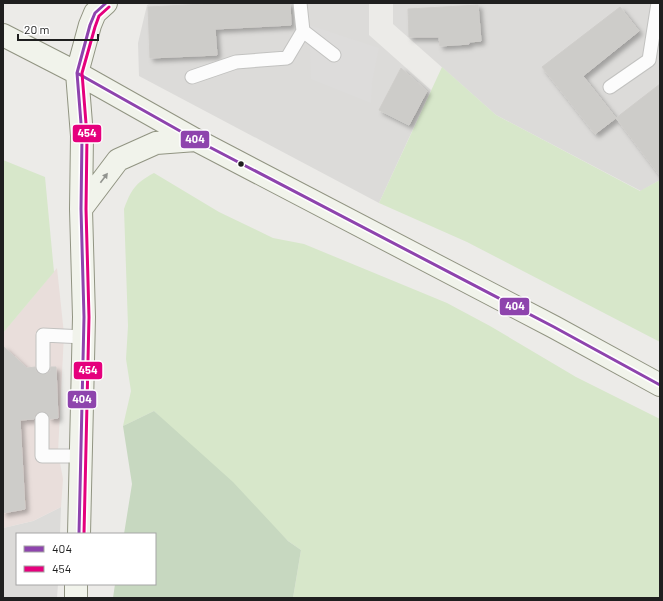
<svg xmlns="http://www.w3.org/2000/svg" width="663" height="601" font-family="Barlow,sans-serif">
  <style>
    .residential { fill: #dcdbd9 }
    .commercial { fill: #e9dedb }
    .grass { fill: #d7e7ca }
    .forest { fill: #c7d8c0 }
    .parking { fill: #dddcdb }
    .building { fill: #cdccc9; stroke: #cfcdca; filter: url(#shadow) }
    .lines { fill: none; stroke-linecap: round; stroke-linejoin: round }
    .service-casing { stroke: #c2c2c0; stroke-width: 15 }
    .secondary-casing { stroke: #919482; stroke-width: 24 }
    .service { stroke: #fcfcfc; stroke-width: 13 }
    .secondary { stroke: #f1f3eb; stroke-width: 22 }
    .bus-1-casing { stroke: #fff; stroke-width: 6 }
    .bus-2-casing { stroke: #fff; stroke-width: 6 }
    .bus-1 { stroke: #8e44ad; stroke-width: 3 }
    .bus-2 { stroke: #e5007d; stroke-width: 3 }
    .oneway { fill: #92948f }
    .bus-dot { fill: #1f1f1f; stroke: #fff; stroke-width: 1.5 }
    .line-badge { stroke: #fff; stroke-width: 1.5 }
    .badge-label { font-size: 11px; text-anchor: middle; font-weight: bold; fill: #fff }
  </style>
  <defs>
    <filter id="shadow"><feDropShadow dx="3.5" dy="3.5" stdDeviation="2" flood-color="#0004"/></filter>
  </defs>
  <rect width="100%" height="100%" fill="#ecebe8"/>
  <path class="residential" d="M151,3H369V35L431,90L379,203L139,76L138,43L147,5Z
    M393,3H660V180L641,191L496,115L393,24Z
    M61,507L60,534H17V584H58L57,598H3V528L33,521Z"/>
  <path class="commercial" d="M57,268L64,334L58,452L63,479L61,507L33,521L3,528V333Z"/>
  <path class="grass" d="M442,67L496,115L640,191L660,180V342L467,242L379,203Z
    M3,160L45,177L54,272L3,333Z
    M154,173L219,212L273,238L304,244L447,303L490,326L576,377L660,419V598H293L301,550L288,541L154,411L123,426L131,391L126,359L128,326L124,209C131,190 135,183 154,173Z"/>
  <path class="forest" d="M154,411L233,482L288,541L301,550L293,598H113L115,584H155V534H124L132,484L123,426Z"/>
  <path class="parking" d="M309,25L379,48L372,83L371,103L311,79Z"/>
  <path class="building" d="M225,3H290L291,25L215,29L217,55L150,58L148,7Z
    M478,5L481,41L469,42V44L440,46L439,37H409L408,9Z
    M620,7L639,31L583,76L616,118L595,134L542,67Z
    M401,68L427,91L409,125L379,110Z
    M660,84V176L616,118Z
    M3,346L27,368L35,367L36,371L39,374H47L50,371L51,367H56L58,418L50,419L46,412L42,411L35,415L34,419L20,420L25,509L3,513Z"/>
  <g class="lines">
    <defs>
      <path id="service" d="M300,3L303,31L334,55
        M192,77L236,62L287,58L303,31
        M610,87L649,60L658,3
        M43,367V335L84,337
        M42,419V456H81"/>
      <path id="secondary" d="M3,35L77,73L196,140L554,327L660,385
        M81,209L118,160L156,143L196,140
        M79,534L84,317L81,209L82,136L77,73L90,25L95,13L106,3
        M76,598V584"/>
    </defs>
    <use href="#service" class="service-casing"/>
    <use href="#secondary" class="secondary-casing"/>
    <use href="#service" class="service"/>
    <use href="#secondary" class="secondary"/>
    <defs>
      <path id="bus-1" d="M77,73L196,140L554,327L660,385
        M79,534L84,317L81,209L82,136L77,73L90,25L95,13L106,3"/>
      <path id="bus-2" d="M84,534L89,317L86,209L87,136L82,73L95,27L99,16L109,7"/>
    </defs>
    <use href="#bus-1" class="bus-1-casing"/>
    <use href="#bus-2" class="bus-2-casing"/>
    <use href="#bus-1" class="bus-1"/>
    <use href="#bus-2" class="bus-2"/>
  </g>
  <defs><path id="oneway-solid" d="M-6-.8H1V-3.2L6.5 0L1 3.2V.8H-6Z"/></defs>
  <use class="oneway" href="#oneway-solid" transform="translate(104 178) rotate(-53)"/>
  <circle class="bus-dot" cx="241" cy="164" r="3.5"/>
  <g class="line-badge">
    <rect x="72" y="124" width="30" height="19" rx="4" fill="#e5007d"/>
    <rect x="180" y="130" width="30" height="19" rx="4" fill="#8e44ad"/>
    <rect x="499" y="297" width="31" height="19" rx="4" fill="#8e44ad"/>
    <rect x="73" y="361" width="30" height="19" rx="4" fill="#e5007d"/>
    <rect x="67" y="390" width="30" height="19" rx="4" fill="#8e44ad"/>
  </g>
  <g class="badge-label">
    <text x="87" y="137">454</text>
    <text x="195" y="143">404</text>
    <text x="515" y="310">404</text>
    <text x="88" y="374">454</text>
    <text x="82" y="403">404</text>
  </g>
  <rect width="663" height="601" fill="none" stroke="#1f1f1f" stroke-width="8"/>
  <rect x="16" y="533" width="140" height="52" fill="#ffffff" stroke="#a5a5a5"/>
  <rect x="24" y="546" width="20" height="6" fill="#8e44ad" stroke="#a5a5a5"/>
  <text x="52" y="553" font-size="12" fill="#1f1f1f">404</text>
  <rect x="24" y="566" width="20" height="6" fill="#e5007d" stroke="#a5a5a5"/>
  <text x="52" y="573" font-size="12" fill="#1f1f1f">454</text>
  <path d="M18 34v6h80v-6" fill="none" stroke="#1f1f1f" stroke-width="2"/>
  <text x="24" y="34" font-size="12" fill="#1f1f1f" stroke="#ffffff" stroke-width="3" paint-order="stroke">20 m</text>
</svg>
